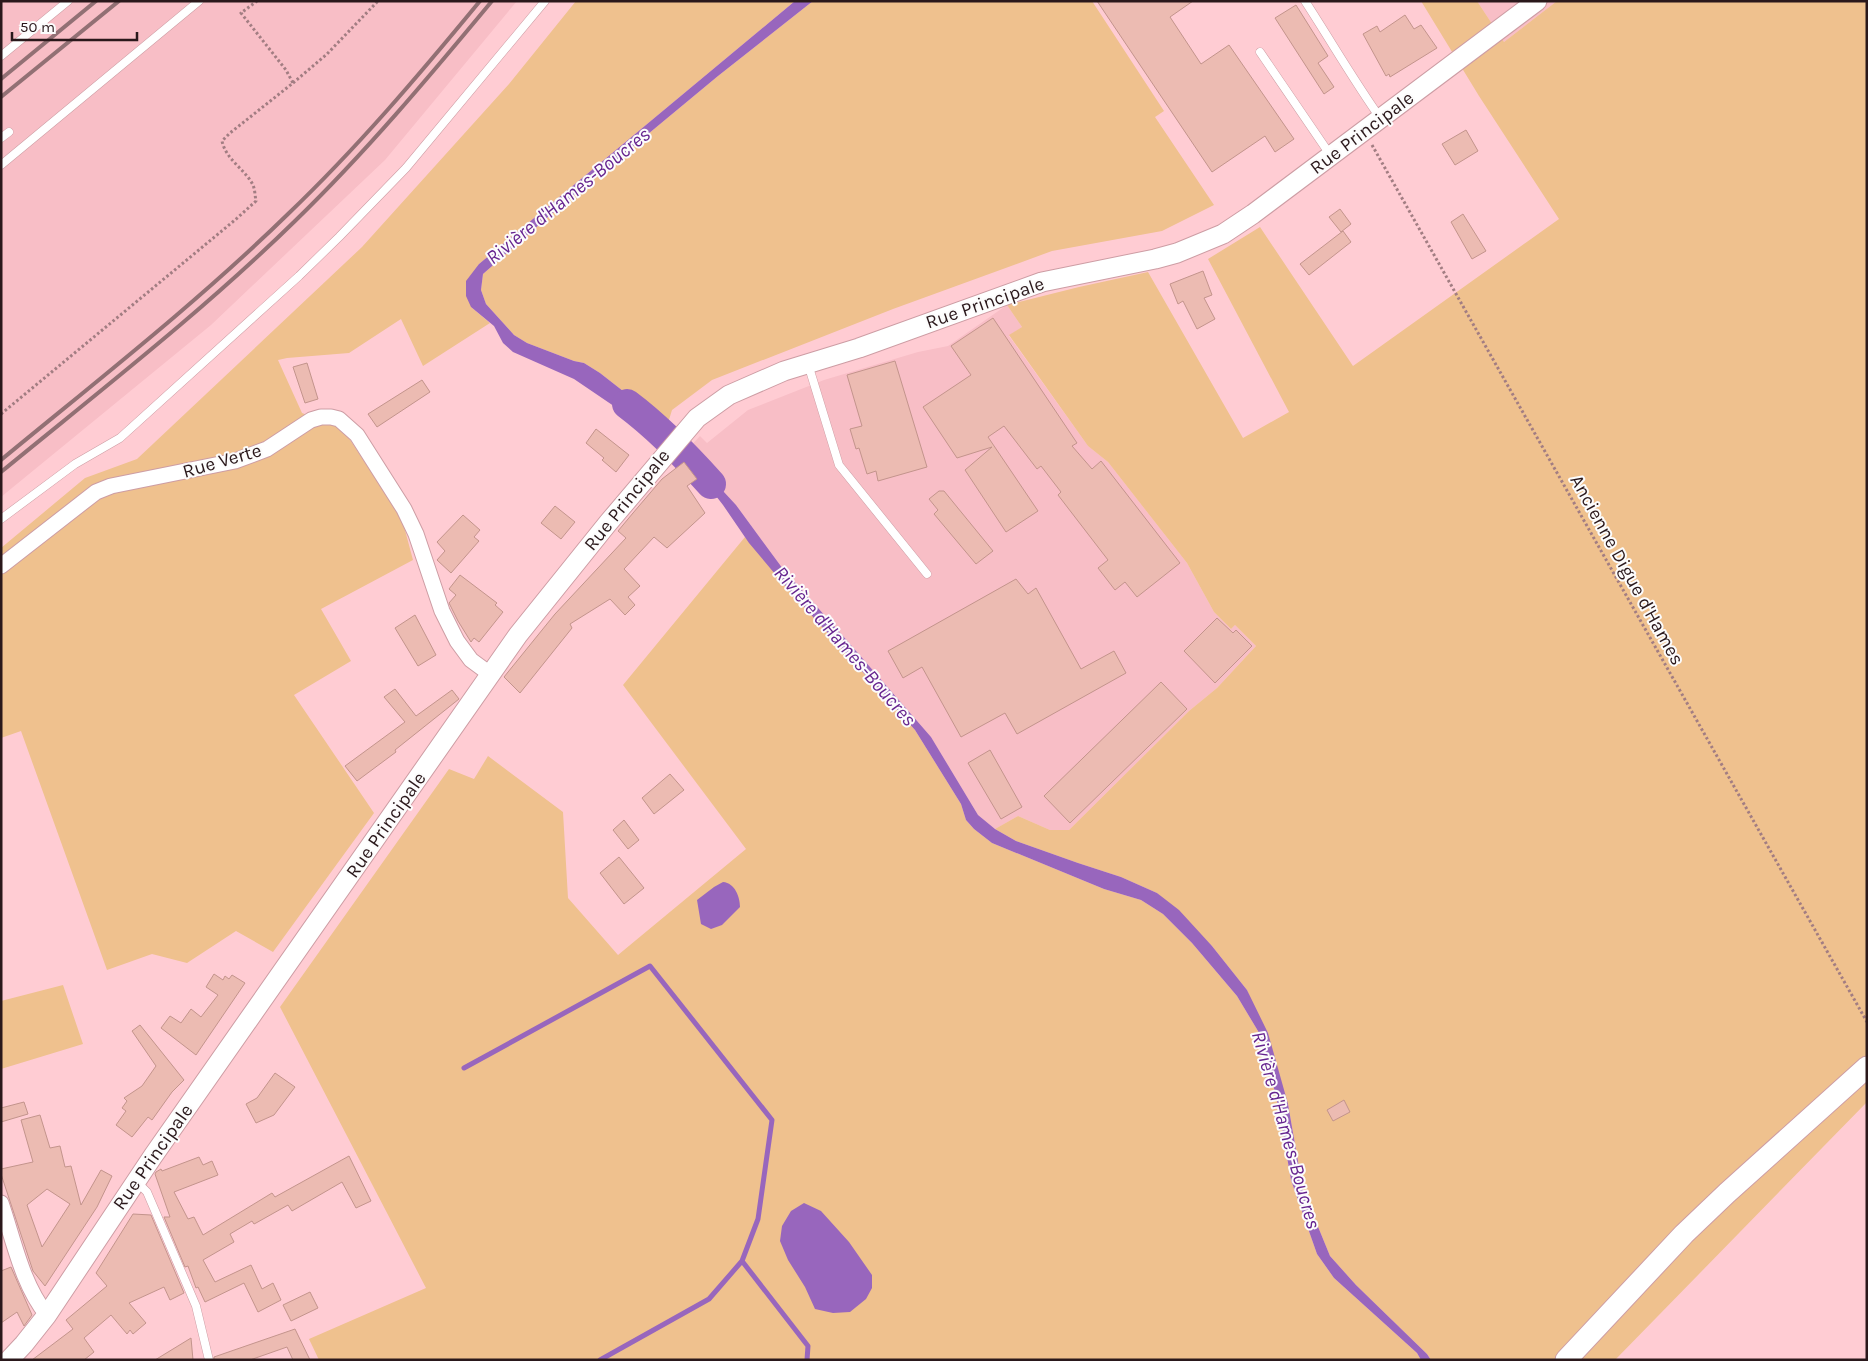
<svg xmlns="http://www.w3.org/2000/svg" width="1868" height="1361" font-family="Karla,sans-serif">
  <style>
    .built { fill: #f8bec6 }
    .green { fill: #efc18e }
    .water { fill: #9866bd }
    .lines { fill: none; stroke-linecap: round; stroke-linejoin: round }
    .stream { stroke: #9866bd; stroke-width: 5 }
    .river { stroke: #9866bd; stroke-width: 30 }
    .building { fill: #ecbbb2; stroke: #c3948c; fill-rule: evenodd }
    .service-casing { stroke: #cd9da4; stroke-width: 9 }
    .minor-casing { stroke: #cd9da4; stroke-width: 17 }
    .tertiary-casing { stroke: #cd9da4; stroke-width: 21 }
    .secondary-casing { stroke: #cd9da4; stroke-width: 23 }
    .path { stroke: #a27d82; stroke-width: 3; stroke-dasharray: 2.5 2.5; stroke-linecap: butt }
    .service { stroke: #fff; stroke-width: 8 }
    .minor { stroke: #fff; stroke-width: 15 }
    .tertiary { stroke: #fff; stroke-width: 19 }
    .secondary { stroke: #fff; stroke-width: 21 }
    .rail { stroke: #927074; stroke-width: 4 }
    .labels { text-anchor: middle; dominant-baseline: central; stroke-width: 4; stroke-linejoin: round; paint-order: stroke }
    .street-label { font-size: 19px; fill: #2a181b; stroke: #fcfcfc }
    .water-label { font-size: 20px; font-style: italic; fill: #66248f; stroke: #fcfcfc }
  </style>
  <rect width="100%" height="100%" fill="#ffccd3"/>
  <path class="built" d="M1,1H517L385,160L211,325L1,497Z
    M1477,1H1557L1504,42Z
    M1007,305L1022,327L1009,336L1088,446L1108,462L1187,563L1214,612L1231,629L1235,625L1256,646L1217,688L1189,711L1069,830H1050L1018,816L995,829L978,815L931,737L836,628L783,569L736,505L686,451L700,436L707,443L748,410L824,380L918,352L948,346Z"/>
  <path class="green" d="M576,1H795L479,264L471,307L490,323L423,366L401,319L349,353L287,358L278,360L302,413L343,429L402,519L413,560L321,609L351,661L294,695L374,813L273,952L236,931L187,963L152,954L107,970L21,731L1,738V548L85,478L137,459L362,247L509,84Z
    M813,1H1092L1164,111L1155,117L1214,205L1162,231L1052,251L893,309L712,380L672,410L668,423L642,402L623,391L600,373L584,363L574,361L527,343L514,335L486,304L481,290L483,274L548,217L718,76Z
    M1421,1H1477L1504,42L1557,1H1867V1102L1615,1360H1431L1427,1354L1356,1285L1330,1256L1303,1190L1288,1104L1247,990L1212,946L1157,893L1121,877L1078,863L1016,841L995,829L1018,816L1050,830H1069L1189,711L1217,688L1256,646L1235,625L1231,629L1214,612L1187,563L1108,462L1088,446L1009,335L1022,327L1007,305L1079,287L1148,272L1243,438L1289,412L1208,259L1260,227L1353,366L1559,219L1479,96Z
    M745,537L823,628L915,730L961,804L966,820L974,829L992,843L1104,889L1141,900L1163,914L1192,943L1237,996L1261,1036L1278,1105L1291,1180L1317,1254L1334,1278L1417,1353L1421,1360H319L309,1339L426,1288L280,1007L449,769L474,779L488,756L563,812L568,898L618,955L746,849L623,685Z
    M63,985L83,1044L1,1069V1001Z"/>
  <path class="water" d="M795,1H813L718,76L548,217L483,274L481,290L486,304L514,335L527,343L574,361L584,363L600,373L623,391L642,402L668,423L655,434L574,379L513,352L503,343L494,326L471,307L466,296V281L479,264Z
    M686,451L736,505L783,569L836,628L931,737L978,815L995,829L1016,841L1078,863L1121,877L1157,893L1179,910L1212,946L1247,990L1268,1033L1288,1104L1303,1190L1330,1256L1356,1285L1427,1354L1431,1360H1421L1417,1353L1334,1278L1317,1254L1291,1180L1278,1105L1261,1036L1237,996L1192,943L1163,914L1141,900L1104,889L992,843L974,829L966,820L961,804L915,730L786,587L749,543L723,505L699,474L679,456Z
    M723,882C735,883 740,897 740,907L722,925L711,929L701,924L697,900L714,887Z
    M804,1203L821,1211L849,1242L872,1275V1288L866,1299L850,1312L833,1313L815,1309L805,1287L788,1260L780,1241L782,1226L791,1211Z"/>
  <g class="lines">
    <path class="stream" d="M464,1068L650,966L772,1120L758,1219L742,1261L808,1346L807,1360
      M600,1360L709,1299L742,1261"/>
    <path class="river" d="M627,404C659,428 685,455 711,484"/>
  </g>
  <path class="building" d="M1097,1H1193L1170,17L1201,64L1229,45L1294,139L1275,152L1265,136L1212,172Z
    M1296,5L1328,56L1318,63L1334,87L1324,94L1275,18Z
    M1405,15L1414,29L1421,25L1437,48L1390,77L1389,74L1386,76L1363,34L1377,26L1380,32Z
    M1466,130L1478,151L1455,165L1442,144Z
    M1340,209L1351,224L1341,232L1329,217Z
    M1463,214L1486,251L1472,259L1451,222Z
    M1343,231L1351,242L1309,275L1300,264Z
    M1203,271L1212,295L1204,298L1215,319L1197,329L1183,301L1178,304L1170,284Z
    M993,318L1077,443L1072,446L1092,469L1101,461L1180,563L1137,597L1125,582L1115,590L1098,568L1108,560L1058,495L1061,492L1041,466L1037,469L1004,426L988,437L1038,511L1006,532L965,470L992,447L957,458L923,407L971,375L951,346Z
    M895,361L927,467L878,481L876,471L867,474L859,448L856,449L850,429L862,426L847,375Z
    M307,363L318,399L305,403L293,367Z
    M422,380L430,392L377,427L368,414Z
    M596,429L629,455L616,472L602,460L604,458L586,443Z
    M684,462L697,479L687,486L705,513L667,548L654,537L624,569L640,586L628,597L635,605L625,615L610,599L570,624L572,628L520,693L504,677L555,614L626,538L618,531L633,513L662,479Z
    M939,491H944L993,551L976,564L934,514L938,510L929,499Z
    M555,506L575,522L561,539L541,523Z
    M463,515L480,530L474,537L479,541L451,573L437,560L445,551L437,542Z
    M460,575L497,603L495,605L503,612L479,642L474,638L471,642L458,621L449,603L456,595L449,589Z
    M1016,579L1028,594L1036,588L1081,669L1114,651L1126,673L1017,734L1005,713L961,737L922,667L903,678L888,651Z
    M415,615L436,655L418,666L395,628Z
    M1217,618L1233,633L1236,630L1252,646L1215,683L1184,651Z
    M1161,682L1187,709L1070,823L1044,796Z
    M395,689L416,716L452,690L459,699L395,750L396,752L357,781L345,766L405,722L384,697Z
    M990,750L1022,807L1001,819L968,763Z
    M670,774L684,790L654,814L642,798Z
    M624,820L639,840L628,849L613,830Z
    M619,857L644,888L624,904L600,873Z
    M214,974L223,980L225,976L229,979L232,975L245,983L196,1055L161,1028L170,1016L181,1023L191,1009L201,1017L218,995L206,987Z
    M140,1025L184,1080L172,1092L152,1120L148,1117L132,1137L116,1125L126,1111L122,1108L127,1101L124,1098L142,1086L156,1066L132,1031Z
    M275,1073L295,1087L274,1115L256,1123L246,1104L257,1098Z
    M1344,1100L1350,1112L1333,1121L1327,1110Z
    M24,1102L28,1114L1,1122V1108Z
    M40,1115L50,1148L60,1146L65,1167L71,1166L81,1205L101,1170L112,1176L97,1207L45,1286L33,1271L1,1174V1169L33,1162L21,1120ZM47,1189L70,1204L42,1247L27,1205Z
    M349,1156L371,1201L356,1208L342,1182L292,1211L288,1205L256,1223L254,1224L252,1221L230,1234L234,1242L203,1260L215,1282L251,1265L262,1289L273,1283L281,1300L258,1312L244,1283L205,1302L198,1287L196,1288L188,1266L185,1267L164,1217H170L155,1174L156,1172L161,1169L162,1171L199,1157L203,1165L212,1161L218,1175L174,1192L188,1219L194,1217L203,1235L272,1193L275,1197Z
    M133,1214L151,1215L184,1293L170,1300L164,1287L129,1303L146,1323L133,1334L130,1330L127,1334L111,1315L84,1338L94,1352L84,1360H32L73,1329L66,1320L107,1286L96,1273Z
    M11,1267L32,1315L24,1326L17,1312L1,1323V1271Z
    M310,1292L318,1308L291,1321L283,1305Z
    M295,1329L310,1360H293L287,1347L250,1360H214V1357Z
    M191,1338L193,1360H155Z"/>
  <g class="lines">
    <defs>
      <path id="service" d="M1305,1C1331,41 1354,81 1381,119
        M1260,52L1331,156
        M1,56L68,1
        M1,138L9,132
        M1,165L199,1
        M808,364L839,465L927,574
        M1,519L75,464L120,438L299,276L339,237L406,168L545,1
        M136,1181L147,1192L196,1306L209,1360"/>
      <path id="minor" d="M1,566L96,492L111,486L235,461L267,449L311,420L321,417H331L339,419L357,435L404,509L416,534L442,611L457,641L471,660L490,674
        M1,1203C14,1241 22,1284 47,1315"/>
      <path id="tertiary" d="M9,1360L24,1344L47,1315L153,1156L518,635L608,523L697,418L729,395L784,371L859,348L1042,282L1155,259L1177,253L1223,234L1253,214L1537,1"/>
      <path id="secondary" d="M1566,1360L1684,1234L1727,1193L1867,1067"/>
    </defs>
    <use href="#service" class="service-casing"/>
    <use href="#minor" class="minor-casing"/>
    <use href="#tertiary" class="tertiary-casing"/>
    <use href="#secondary" class="secondary-casing"/>
    <path class="path" d="M293,83L327,54L378,1
      M1372,145L1867,1022
      M1,414L235,220L256,201C255,196 255,190 253,185C245,169 226,160 222,141L230,133L293,83L286,70L241,13L257,1"/>
    <use href="#service" class="service"/>
    <use href="#minor" class="minor"/>
    <use href="#tertiary" class="tertiary"/>
    <use href="#secondary" class="secondary"/>
    <path class="rail" d="M1,79L96,1
      M1,97L119,1
      M1,460C98,380 198,302 288,214C357,148 419,75 480,1
      M1,472C101,390 203,311 295,221C366,152 429,77 492,1"/>
  </g>
  <g class="labels">
    <g class="street-label">
      <text transform="translate(1362 133) rotate(-37)">Rue Principale</text>
      <text transform="translate(985 303) rotate(-19)">Rue Principale</text>
      <text transform="translate(222 461) rotate(-16)">Rue Verte</text>
      <text transform="translate(627 500) rotate(-51)">Rue Principale</text>
      <text transform="translate(1627 570) rotate(61)">Ancienne Digue d'Hames</text>
      <text transform="translate(386 825) rotate(-55)">Rue Principale</text>
      <text transform="translate(153 1157) rotate(-55)">Rue Principale</text>
    </g>
    <g class="water-label">
      <text transform="translate(568 196) rotate(-39)">Rivière d'Hames-Boucres</text>
      <text transform="translate(845 646) rotate(49)">Rivière d'Hames-Boucres</text>
      <text transform="translate(1286 1130) rotate(74)">Rivière d'Hames-Boucres</text>
    </g>
  </g>
  <rect width="1868" height="1361" fill="none" stroke="#2a181b" stroke-width="5"/>
  <path d="M12 32v8h125v-8" fill="none" stroke="#2a181b" stroke-width="2.5"/>
  <text x="20" y="32" font-size="15" fill="#2a181b" stroke="#fcfcfc" stroke-width="4" paint-order="stroke">50 m</text>
</svg>
